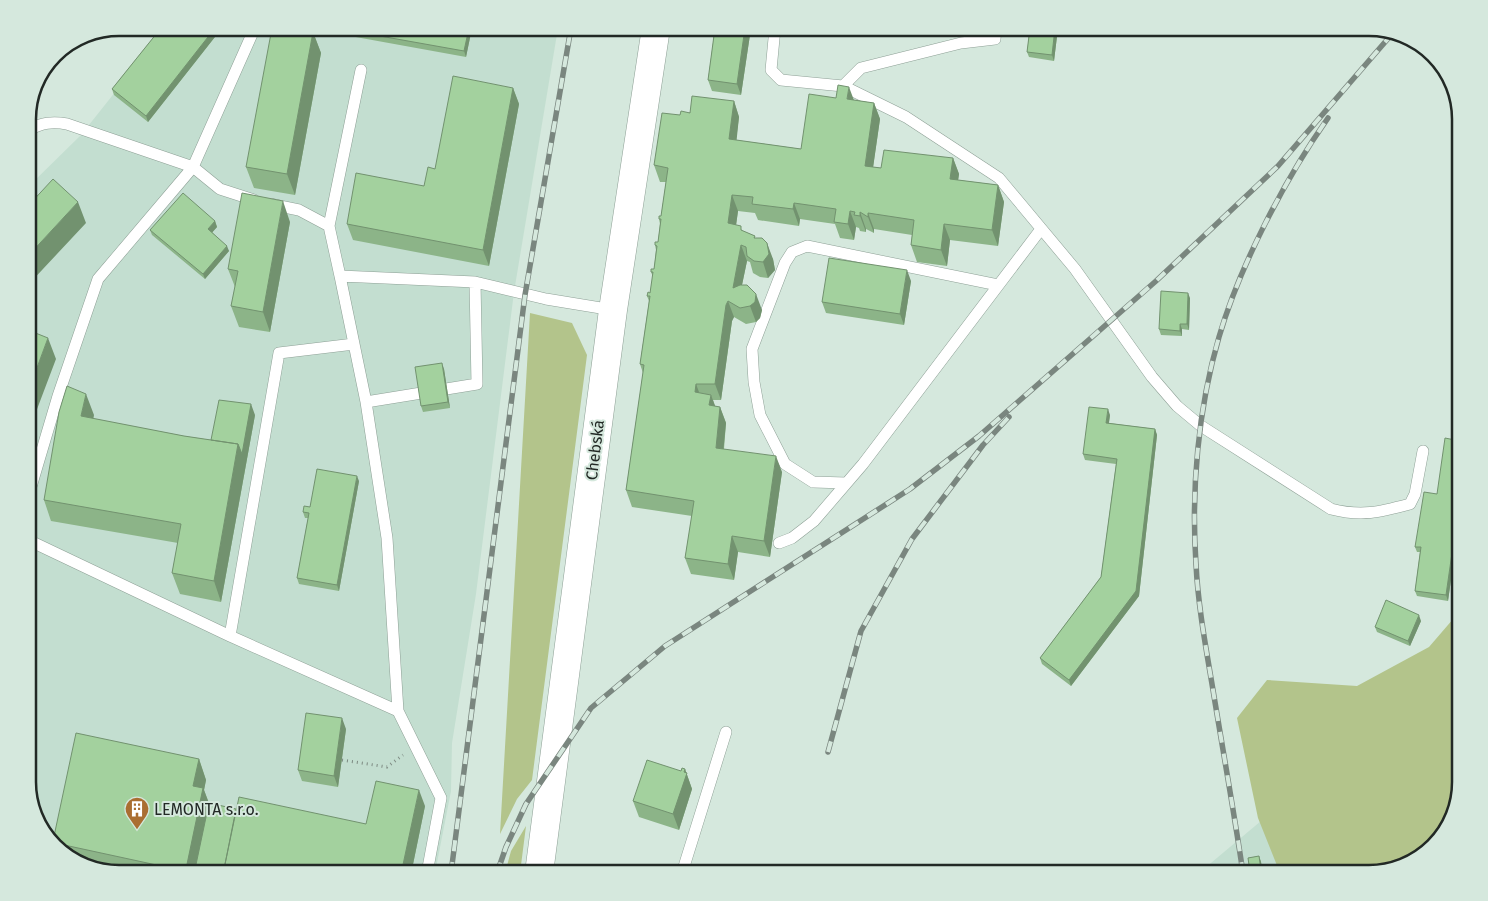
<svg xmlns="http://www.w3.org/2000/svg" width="1488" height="901" font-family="'Fira Sans',sans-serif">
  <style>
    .built { fill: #c3ded0 }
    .green { fill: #b3c48b }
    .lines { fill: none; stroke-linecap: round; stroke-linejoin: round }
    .lane-casing { stroke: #8ea096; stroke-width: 12 }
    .secondary-casing { stroke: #8ea096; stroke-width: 29 }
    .path { stroke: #7d8a82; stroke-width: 3; stroke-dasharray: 1 4; stroke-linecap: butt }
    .lane { stroke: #fff; stroke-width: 11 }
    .secondary { stroke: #fff; stroke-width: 28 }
    .rail-casing { stroke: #7a867f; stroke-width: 5.5 }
    .rail { stroke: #d5e8dd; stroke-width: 4; stroke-dasharray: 11; stroke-linecap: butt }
    .wall { fill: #8cb488 }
    .shaded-wall { fill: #72926f }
    .building { fill: #a3d19e; stroke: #72926f }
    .labels { text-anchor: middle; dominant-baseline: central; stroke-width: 4; stroke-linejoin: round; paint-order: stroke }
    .street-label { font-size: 16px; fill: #222925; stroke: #d5e8dd }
    .poi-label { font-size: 16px; fill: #222925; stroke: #d5e8dd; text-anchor: start }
    .rim { fill: none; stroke: #222925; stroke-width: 2.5 }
  </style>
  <rect width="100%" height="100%" fill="#d5e8dd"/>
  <path class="built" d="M166,28H558L514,292L476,594L452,743L451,791L435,873H119L73,861L40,828L28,788V187L81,135Z
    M1274,810L1285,873H1199Z"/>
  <path class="green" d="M530,313L572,323L587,355L532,780L517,799L500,834Z
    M1460,611V782L1448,828L1414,861L1369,873H1280L1258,818L1237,718L1267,680L1357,686L1429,647Z
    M526,826L520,873H505L511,851Z"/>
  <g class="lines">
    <defs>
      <path id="lane" d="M775,28L771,70L781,80L843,86L906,117L999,178L1075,269L1152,377L1177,406L1201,426L1331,509C1362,517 1380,512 1410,504L1415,494L1423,451
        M253,32L193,167L220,189L254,200
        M361,70L329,226L340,276L475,282L546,299L613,310
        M843,86L861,68L961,43L995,39L996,28
        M28,130C42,123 52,121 67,124L193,167L98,279L58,396L28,497
        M270,204L299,210L329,226
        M340,276L366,402L387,538L398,711L441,798L427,873
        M354,344L279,353L230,636L398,711
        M366,402L477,384L475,282
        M846,483L813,482L785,464L760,415L754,382L752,349L785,263L792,252L807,246L998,285
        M28,540L230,636
        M779,543L792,538L814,521L863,464L1041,229
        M682,873L726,732"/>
      <path id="secondary" d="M539,873L613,310L656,28"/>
    </defs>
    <use href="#lane" class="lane-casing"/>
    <use href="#secondary" class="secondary-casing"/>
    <path class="path" d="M342,760L387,767L403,755"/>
    <use href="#lane" class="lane"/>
    <use href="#secondary" class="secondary"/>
    <defs>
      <path id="rail" d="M828,752L861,631L912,539L983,445L1009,417
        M451,873L525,295L571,28
        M497,873L506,847L526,804L591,708L665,646L910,489L979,436L1156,281L1278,166L1392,34
        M1243,873C1234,812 1223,751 1213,690C1206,648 1198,606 1196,564C1191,490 1198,409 1219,337C1240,265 1285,179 1328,118"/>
    </defs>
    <use href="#rail" class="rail-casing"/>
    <use href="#rail" class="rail"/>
  </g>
  <path class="wall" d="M161,28H222L148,122L114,95L112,89Z
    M306,28H472L466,57Z
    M715,28H751L741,95L712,91L708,80Z
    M1030,28H1058L1054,61L1029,57L1027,52Z
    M313,32L321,53L295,195L254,188L246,167Z
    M513,88L519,104L489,266L353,240L347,224L424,186L435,169Z
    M854,100L874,103L880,119L873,167L881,168L953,158L959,174L958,180L998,185L1004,202L998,246L950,240L947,266L917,262L911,245L912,235L874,229V233L866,229V232L860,231L859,228L856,227L854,240L840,238L835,224L800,219L799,226L758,220L755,213L738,211L736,225L743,231L755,236V238L773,259L775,270L768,278L760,277L753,273L750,262L747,261L742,285L762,310L760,318L756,322L746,324L734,317L732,321L721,400H713L715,406L720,407L726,423L724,449L782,472L770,557L738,552L734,580L691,574L685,558L692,516L632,507L626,490L643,373L640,364L649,301L647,296L650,293L653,277L651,272L654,269L656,250L655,245L658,242L660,224L659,219L661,216L666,182H660L654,165L680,115L734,101L739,117L736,140L801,149Z
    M215,221L217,227L212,232L229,251L205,279L152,235L150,230Z
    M290,222L270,332L239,327L231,306L235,287L228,269Z
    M911,281L904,325L826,313L822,302Z
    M1190,298L1189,330L1182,329V336L1161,335L1159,329Z
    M444,369L450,408L423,412L421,406Z
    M94,415L93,419L184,436L211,440L255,415L221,602L180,594L172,573L178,543L51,521L44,500Z
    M1110,415L1109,423L1155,429L1157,435L1139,596L1071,686L1042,664L1040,658L1101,577L1116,464L1085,460L1083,454Z
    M1460,441V516L1448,601L1417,596L1415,591L1420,552H1417L1415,547L1437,494Z
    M359,481L339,591L299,584L297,578L308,518H305L303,512L310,507Z
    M1421,621L1410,646L1377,632L1375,627Z
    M346,729L338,787L302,781L298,770Z
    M199,759L206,780L204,790L209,803L236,809L366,824L425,806L411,874H119L73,861L53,841Z
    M685,769L692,789L679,830L639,817L633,801Z
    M1259,856L1261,862L1263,874H1251L1248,858Z"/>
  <path class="shaded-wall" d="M215,28H222L148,122L146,116Z
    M469,28H472L466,57L464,51Z
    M745,28H751L741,95L737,84Z
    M1055,28H1058L1054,61L1052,55Z
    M313,32L321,53L295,195L287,174Z
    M849,87L855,103L847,99Z
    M513,88L519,104L489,266L483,250Z
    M734,101L739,117L735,155L729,139Z
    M874,103L880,119L871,182L865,166Z
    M953,158L959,174L956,195L950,179Z
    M998,185L1004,202L998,246L992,230Z
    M732,195L738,211L734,240L728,223Z
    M283,201L290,222L270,332L263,312Z
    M78,202L86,223L28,285V256Z
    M794,203L800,219L799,226L793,209Z
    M850,211L856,227L854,240L848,224Z
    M860,212L866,229V232L860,216Z
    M868,213L874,229V233L868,217Z
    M215,221L217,227L210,235L208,229Z
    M944,224L950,240L947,266L941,250Z
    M767,243L773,259L775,270L768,278L763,262Z
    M741,245L747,261L738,304L733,288Z
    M227,246L229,251L205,279L203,274Z
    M907,270L911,281L904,325L900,314Z
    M1188,293L1190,298L1189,330L1187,324Z
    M756,294L762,310L760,318L756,322L750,306Z
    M728,301L734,317L732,321L721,400L715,384L726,305Z
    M1180,324L1182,329V336L1180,331Z
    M48,338L56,359L28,433V392Z
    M442,363L444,369L450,408L448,402Z
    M696,384L702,400L695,392Z
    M86,394L94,415L89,437L81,416Z
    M711,395L717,411L709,405Z
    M251,404L255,415L221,602L214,581L238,444Z
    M720,407L726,423L722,464L716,448Z
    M1108,409L1110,415L1108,428L1106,423Z
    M1155,429L1157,435L1139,596L1071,686L1069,680Z
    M776,456L782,472L770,557L764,541Z
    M357,476L359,481L339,591L337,585Z
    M1460,497V516L1448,601L1446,595Z
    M732,536L738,552L734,580L728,564Z
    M1419,615L1421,621L1410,646L1408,641Z
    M342,718L346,729L338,787L334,776Z
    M199,759L206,780L204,790L211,809L197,874H188L186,869L193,786Z
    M685,769L692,789L679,830L673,814Z
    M419,790L425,806L411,874H401Z
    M1259,856L1261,862L1263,874L1261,870Z"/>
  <path class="building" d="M161,28H215L146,116L112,89Z
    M272,28H288L313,32L287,174L246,167Z
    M335,28H469L464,51Z
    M715,28H745L737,84L708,80Z
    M1030,28H1055L1052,55L1027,52Z
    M453,76L513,88L483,250L347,224L356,173L424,186L428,167L435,169Z
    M838,85L849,87L847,99L874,103L865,166L881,168L884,150L953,158L950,179L998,185L992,230L944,224L941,250L911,245L914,220L868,213V217L860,212V216L854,215L855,212L850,211L848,224L834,222L836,209L794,203L793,209L752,204L753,197L732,195L728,223L741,226V230L755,236L754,238H762L767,243L769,254L763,262L754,261L747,256L746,247L741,245L733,288L740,285H747L756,294L755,302L750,306L740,308L728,301L726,305L715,384H696L695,392L711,395L709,405L720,407L716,448L776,456L764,541L732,536L728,564L685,558L694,501L626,490L644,365L640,364L650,296H647L648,292L650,293L653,272H651V269H654L657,246L655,245V242H658L661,219H659V216H661L668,168L654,165L662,113L680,115L681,111L690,113L692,96L734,101L729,139L801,149L809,94L836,98Z
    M53,179L78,202L28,256V206Z
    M183,193L215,221L208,229L227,246L203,274L150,230Z
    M242,193L283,201L263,312L231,306L238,271L228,269Z
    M829,258L907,270L900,314L822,302Z
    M1161,291L1188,293L1187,324H1180V331L1159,329Z
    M28,330L48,338L28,392Z
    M442,363L448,402L421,406L415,367Z
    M67,386L86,394L81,416L184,436L238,444L214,581L172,573L181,524L44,500L59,412Z
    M219,400L251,404L242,454L238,444L211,440Z
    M1089,407L1108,409L1106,423L1155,429L1136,591L1069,680L1040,658L1101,577L1117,459L1083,454Z
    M1445,438L1460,441V497L1446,595L1415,591L1421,547H1415L1424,492L1437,494Z
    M317,469L357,476L337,585L297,578L309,513L303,512L304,506L310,507Z
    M1386,600L1419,615L1408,641L1375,627Z
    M306,713L342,718L334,776L298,770Z
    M76,733L199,759L193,786L203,788L186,869L176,866L175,869L55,843L53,841Z
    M647,760L681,771L682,768L685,769L684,772L687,773L673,814L633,801Z
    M376,781L419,790L401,874H223L239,797L366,824Z
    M209,803L236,809L223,874H194Z
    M1259,856L1261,870L1250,872L1248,858Z"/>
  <defs>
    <symbol id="building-pin" viewBox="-11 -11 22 30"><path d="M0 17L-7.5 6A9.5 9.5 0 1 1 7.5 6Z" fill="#aa6e31" stroke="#d5e8dd"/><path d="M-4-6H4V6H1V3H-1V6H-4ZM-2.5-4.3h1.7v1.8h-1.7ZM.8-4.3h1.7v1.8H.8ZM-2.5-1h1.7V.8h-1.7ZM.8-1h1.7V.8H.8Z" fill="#fff"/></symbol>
  </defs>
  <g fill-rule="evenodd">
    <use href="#building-pin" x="123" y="795" width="28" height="38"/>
  </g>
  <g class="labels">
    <g class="street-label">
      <text transform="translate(595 450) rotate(-83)">Chebská</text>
    </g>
    <g class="poi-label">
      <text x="154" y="809">LEMONTA s.r.o.</text>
    </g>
  </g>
  <path d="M0 0H1488V901H0ZM119 36H1369A83 83 0 0 1 1452 119V782A83 83 0 0 1 1369 865H119A83 83 0 0 1 36 782V119A83 83 0 0 1 119 36Z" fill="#d5e8dd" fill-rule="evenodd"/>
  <path class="rim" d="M119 36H1369A83 83 0 0 1 1452 119V782A83 83 0 0 1 1369 865H119A83 83 0 0 1 36 782V119A83 83 0 0 1 119 36Z"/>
</svg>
